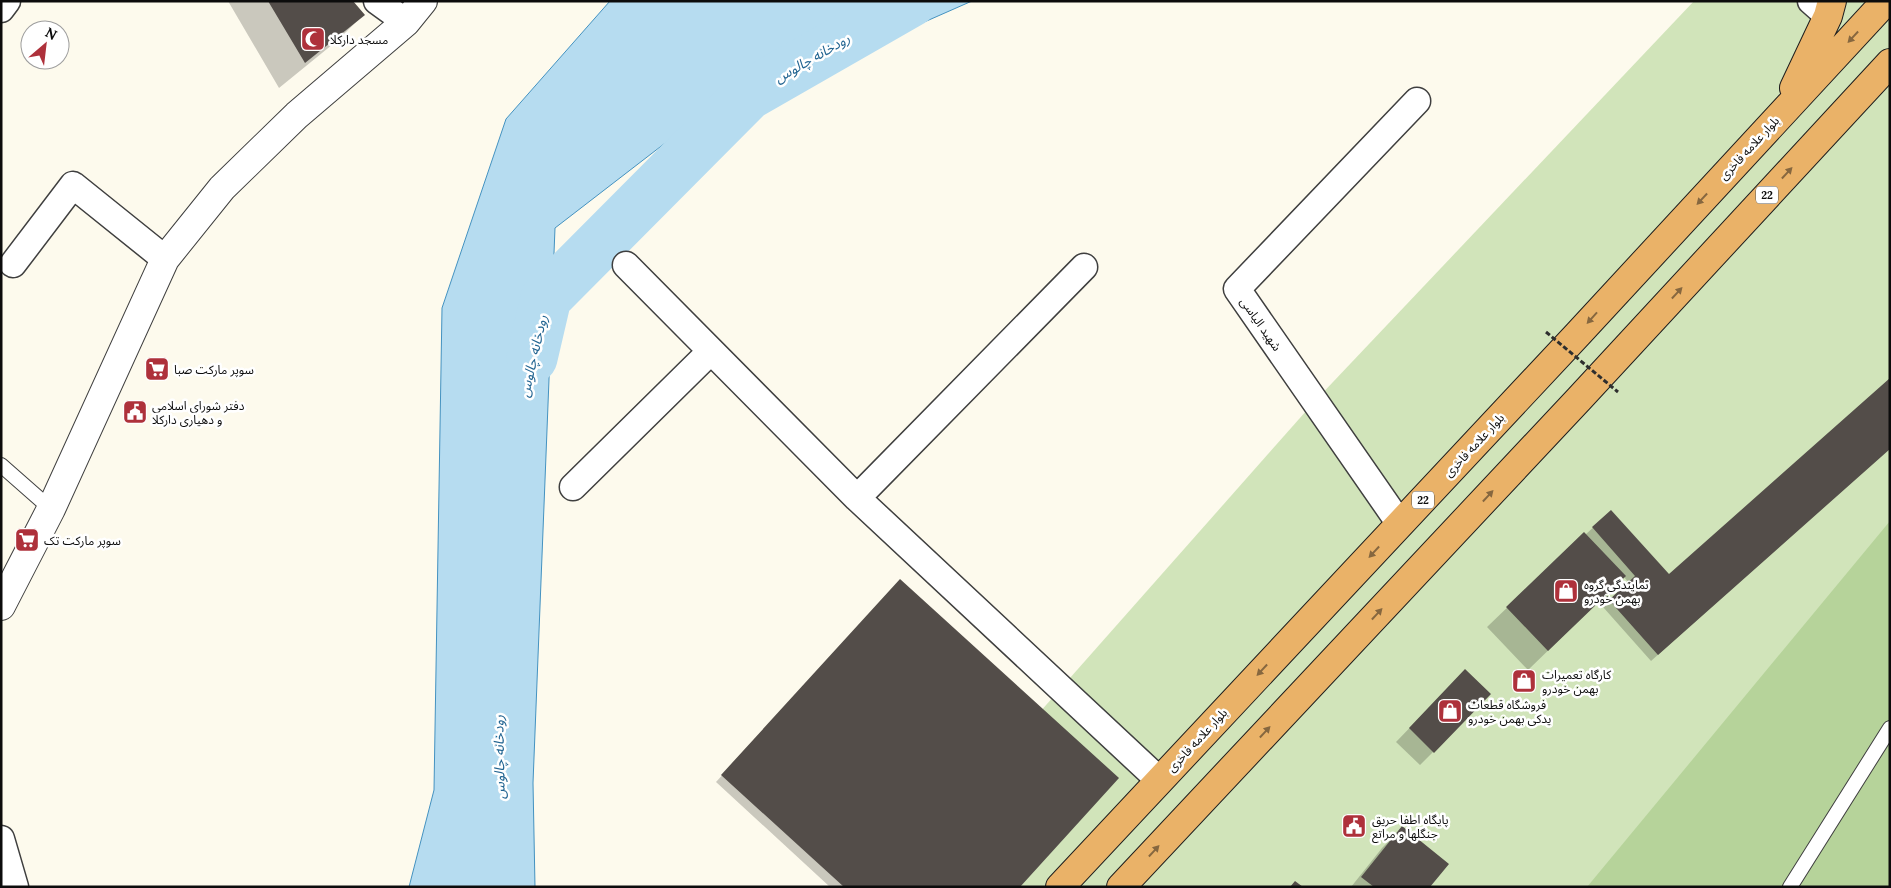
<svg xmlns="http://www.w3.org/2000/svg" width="1891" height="888" font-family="Lora,'Noto Sans Arabic',serif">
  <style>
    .green { fill: #d1e4ba }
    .forest { fill: #b6d39a }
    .water { fill: #b6dcf0; stroke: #4492c0 }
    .shadow { fill: #0003 }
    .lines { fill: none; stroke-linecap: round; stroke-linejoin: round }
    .river { stroke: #b6dcf0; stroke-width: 51 }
    .building { fill: #534d49 }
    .service-casing { stroke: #3f3f3f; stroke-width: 16 }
    .minor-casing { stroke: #3f3f3f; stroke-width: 29 }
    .tertiary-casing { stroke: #3f3f3f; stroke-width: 30 }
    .trunk-casing { stroke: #1d1d1d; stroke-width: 30 }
    .service { stroke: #fff; stroke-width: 14 }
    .minor { stroke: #fff; stroke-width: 26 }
    .tertiary { stroke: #fff; stroke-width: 28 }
    .trunk { stroke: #eab268; stroke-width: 28 }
    .path-bridge { stroke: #2e2e2e; stroke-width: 3; stroke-dasharray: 5 2.5; stroke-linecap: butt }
    .oneway { fill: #86673f }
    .labels { text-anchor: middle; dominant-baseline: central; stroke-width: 5; stroke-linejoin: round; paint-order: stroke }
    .shield { fill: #fff; stroke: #555; stroke-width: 1 }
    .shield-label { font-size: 11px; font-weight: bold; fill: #0c0c0c }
    .poi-label { font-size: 12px; fill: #0c0c0c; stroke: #fff; text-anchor: start }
    .street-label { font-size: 12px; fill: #0c0c0c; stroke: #fff }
    .water-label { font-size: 14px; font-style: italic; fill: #216491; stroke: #fff }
  </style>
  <rect width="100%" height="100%" fill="#fdfaed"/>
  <path class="green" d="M1694,1H1890V887H885L1315,401Z"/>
  <path class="forest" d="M1890,521V887H1587Z"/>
  <path class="water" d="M610,1H972L686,127L555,228L533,783L535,887H409L434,790L442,308L506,119Z"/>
  <path class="shadow" d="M228,1H351L363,15L338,40L279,88Z
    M1890,448L1651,661L1603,607L1629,583L1624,577L1528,670L1487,627L1584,534L1585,535L1611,511L1669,576Z
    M894,587L1019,887H830L716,782Z
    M1451,685L1433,752L1420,765L1396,742Z
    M1402,828L1429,887H1351L1382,848Z"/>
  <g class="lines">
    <path class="river" d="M532,358L546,298L748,95L912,1"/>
  </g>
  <path class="building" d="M268,1H353L365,15L305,63Z
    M1890,378V449L1658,655L1609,600L1635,576L1592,527L1611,510L1669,574Z
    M1584,532L1626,576L1548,651L1506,607Z
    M900,579L1119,778L1020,887H844L721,775Z
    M1465,669L1491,694L1434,753L1409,728Z
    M1402,826L1449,864L1430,887H1374L1361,877Z
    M1295,881L1303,887H1290Z"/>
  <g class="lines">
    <defs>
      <path id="service" d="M1,465L51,509
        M1790,887L1890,728"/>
      <path id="minor" d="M377,1L406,22
        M1811,1L1828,16
        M1,9L7,1
        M13,264L73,185L165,259
        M626,265L857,498L1159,780
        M573,487L711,351
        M857,498L1084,267
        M1400,524L1237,289L1417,101
        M1,839L15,887"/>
      <path id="tertiary" d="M1,606L51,509L165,259L222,188L297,115L406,22L423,1"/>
      <path id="trunk" d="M1794,88L1828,16L1832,1
        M1060,887L1578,334L1886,1
        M1121,887L1579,399L1890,63"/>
    </defs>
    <use href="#service" class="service-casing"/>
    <use href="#minor" class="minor-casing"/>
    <use href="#tertiary" class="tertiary-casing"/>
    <use href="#trunk" class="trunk-casing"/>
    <use href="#service" class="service"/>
    <use href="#minor" class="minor"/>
    <use href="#tertiary" class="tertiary"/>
    <use href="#trunk" class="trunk"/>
    <path class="path-bridge" d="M1546,332L1618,392"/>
  </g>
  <defs><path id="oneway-solid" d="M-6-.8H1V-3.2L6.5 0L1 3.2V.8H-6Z" transform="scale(1.25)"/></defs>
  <g class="oneway">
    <use href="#oneway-solid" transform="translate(1853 37) rotate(133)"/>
    <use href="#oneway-solid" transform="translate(1787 173) rotate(-47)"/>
    <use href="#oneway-solid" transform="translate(1702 199) rotate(133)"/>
    <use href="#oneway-solid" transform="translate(1677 293) rotate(-47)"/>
    <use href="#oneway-solid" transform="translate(1592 318) rotate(132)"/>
    <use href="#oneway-solid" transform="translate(1488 496) rotate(-47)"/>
    <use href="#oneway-solid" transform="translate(1374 552) rotate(133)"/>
    <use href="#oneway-solid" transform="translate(1377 614) rotate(-47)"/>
    <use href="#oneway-solid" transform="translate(1262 670) rotate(133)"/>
    <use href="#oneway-solid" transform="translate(1265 732) rotate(-47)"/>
    <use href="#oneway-solid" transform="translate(1154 851) rotate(-47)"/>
  </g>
  <defs>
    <symbol id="mosque-square" viewBox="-11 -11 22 22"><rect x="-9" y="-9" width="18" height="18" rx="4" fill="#ae313b" stroke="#fff"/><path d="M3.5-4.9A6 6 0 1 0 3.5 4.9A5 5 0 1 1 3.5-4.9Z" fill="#fff"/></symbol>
    <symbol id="supermarket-square" viewBox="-11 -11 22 22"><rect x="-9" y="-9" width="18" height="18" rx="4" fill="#ae313b" stroke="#fff"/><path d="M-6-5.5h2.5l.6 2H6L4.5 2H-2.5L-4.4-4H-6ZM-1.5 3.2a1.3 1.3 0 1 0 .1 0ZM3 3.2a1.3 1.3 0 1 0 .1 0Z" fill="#fff"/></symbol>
    <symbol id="civic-square" viewBox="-11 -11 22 22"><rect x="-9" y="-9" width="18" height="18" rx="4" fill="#ae313b" stroke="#fff"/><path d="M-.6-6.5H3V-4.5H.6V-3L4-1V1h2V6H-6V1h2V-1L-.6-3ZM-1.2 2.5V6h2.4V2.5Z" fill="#fff"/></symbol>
    <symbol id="shop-square" viewBox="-11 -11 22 22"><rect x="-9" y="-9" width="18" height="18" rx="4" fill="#ae313b" stroke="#fff"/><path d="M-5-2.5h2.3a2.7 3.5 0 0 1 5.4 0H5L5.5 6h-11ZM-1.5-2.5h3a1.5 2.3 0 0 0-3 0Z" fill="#fff"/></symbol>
  </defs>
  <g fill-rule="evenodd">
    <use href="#mosque-square" x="299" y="25" width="28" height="28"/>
    <use href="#supermarket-square" x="143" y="355" width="28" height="28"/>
    <use href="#civic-square" x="121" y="398" width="28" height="28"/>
    <use href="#supermarket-square" x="13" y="526" width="28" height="28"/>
    <use href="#shop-square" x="1552" y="577" width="28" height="28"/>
    <use href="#shop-square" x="1510" y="667" width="28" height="28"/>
    <use href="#shop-square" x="1436" y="697" width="28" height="28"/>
    <use href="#civic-square" x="1340" y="812" width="28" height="28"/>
  </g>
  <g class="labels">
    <g class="shield">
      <rect x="1756" y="186.5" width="22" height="17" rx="4"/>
      <rect x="1412" y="491.5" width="22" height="17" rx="4"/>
    </g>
    <g class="shield-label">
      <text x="1767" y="195">22</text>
      <text x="1423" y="500">22</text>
    </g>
    <g class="poi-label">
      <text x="330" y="39">مسجد دارکلا</text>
      <text x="174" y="369">سوپر مارکت صبا</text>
      <text x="152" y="405">دفتر شورای اسلامی<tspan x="152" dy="14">و دهیاری دارکلا</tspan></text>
      <text x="44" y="540">سوپر مارکت تک</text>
      <text x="1584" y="584">نمایندگی گروه<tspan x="1584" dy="14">بهمن خودرو</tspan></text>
      <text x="1542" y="674">کارگاه تعمیرات<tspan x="1542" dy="14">بهمن خودرو</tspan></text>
      <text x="1468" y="704">فروشگاه قطعات<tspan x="1468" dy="14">یدکی بهمن خودرو</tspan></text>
      <text x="1372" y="819">پایگاه اطفا حریق<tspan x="1372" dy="14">جنگلها و مراتع</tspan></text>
    </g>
    <g class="street-label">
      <text transform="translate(1749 148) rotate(-47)">بلوار علامه فاخری</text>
      <text transform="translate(1261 324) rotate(55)">شهید الیاسی</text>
      <text transform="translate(1474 445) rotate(-47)">بلوار علامه فاخری</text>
      <text transform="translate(1197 740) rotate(-47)">بلوار علامه فاخری</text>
    </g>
    <g class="water-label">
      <text transform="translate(812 58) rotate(-30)">رودخانه چالوس</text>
      <text transform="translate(533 356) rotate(-77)">رودخانه چالوس</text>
      <text transform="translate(499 757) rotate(-91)">رودخانه چالوس</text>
    </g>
  </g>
  <rect width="1891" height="888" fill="none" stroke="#0c0c0c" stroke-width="5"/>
  <g transform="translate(45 45) rotate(28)"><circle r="24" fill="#ffffff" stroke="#9e9e9e"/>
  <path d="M0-4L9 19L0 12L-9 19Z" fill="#ae313b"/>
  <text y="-8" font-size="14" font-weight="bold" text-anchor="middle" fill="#0c0c0c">N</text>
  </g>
</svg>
